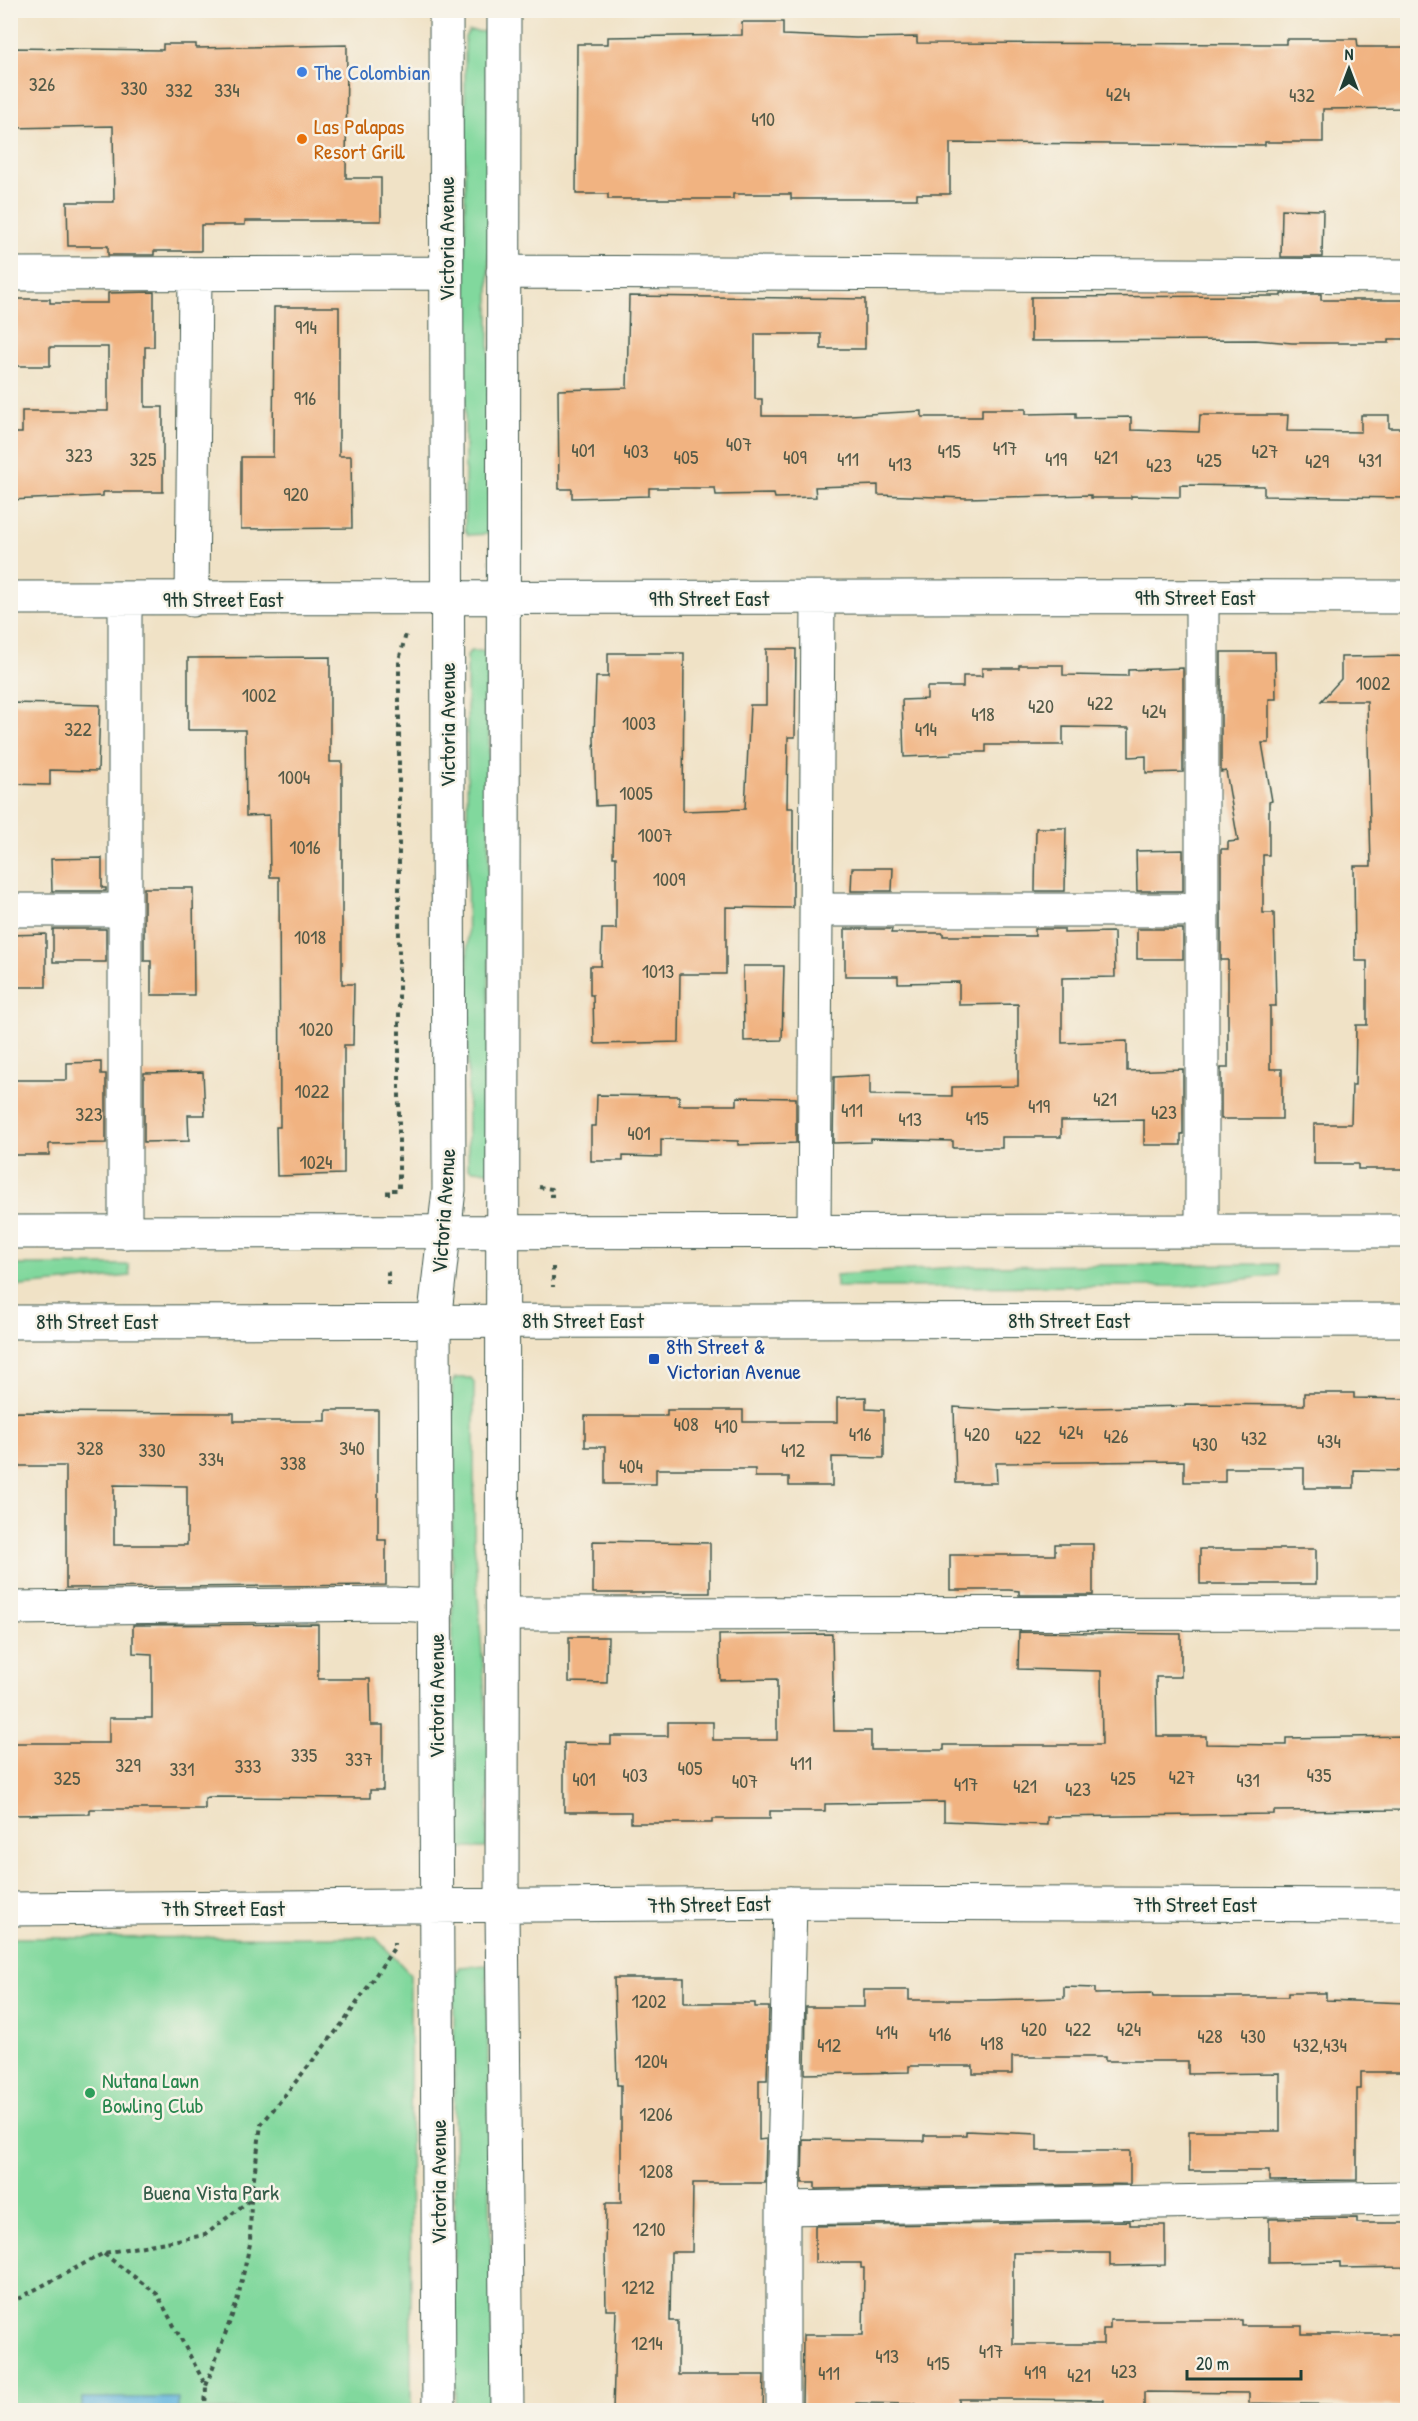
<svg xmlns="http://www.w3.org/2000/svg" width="1418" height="2421" font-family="'Patrick Hand',sans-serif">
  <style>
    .green { fill: #81d89d; stroke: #508a68; stroke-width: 1.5 }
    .water { fill: #62b6de; stroke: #407a89; stroke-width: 1.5 }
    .building { fill: #f1b381; fill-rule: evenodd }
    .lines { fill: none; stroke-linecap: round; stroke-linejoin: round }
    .minor-casing { stroke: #3e564a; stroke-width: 35 }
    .major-casing { stroke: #3e564a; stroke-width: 35 }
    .path { stroke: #3e564a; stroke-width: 4; stroke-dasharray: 4.5 4.5; stroke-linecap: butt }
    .minor { stroke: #fff; stroke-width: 33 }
    .major { stroke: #fff; stroke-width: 33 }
    .shop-dot { fill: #3f7fe0; stroke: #f7f3e8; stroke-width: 2 }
    .food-dot { fill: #e8710a; stroke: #f7f3e8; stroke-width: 2 }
    .transit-dot { fill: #1a4fb4; stroke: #f7f3e8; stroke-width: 2 }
    .leisure-dot { fill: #2e9e5b; stroke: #f7f3e8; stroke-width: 2 }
    .labels { text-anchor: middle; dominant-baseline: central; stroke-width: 5; stroke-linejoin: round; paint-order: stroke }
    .number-label { font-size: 20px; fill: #545a47 }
    .shop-label { font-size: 22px; fill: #366cbe; stroke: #f7f3e8; text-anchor: start }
    .food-label { font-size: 22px; fill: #c56008; stroke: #f7f3e8; text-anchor: start }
    .street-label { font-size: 22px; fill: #1f3d34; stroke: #f7f3e8 }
    .transit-label { font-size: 22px; fill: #164399; stroke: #f7f3e8; text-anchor: start }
    .leisure-label { font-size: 22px; fill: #27864d; stroke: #f7f3e8; text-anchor: start }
    .park-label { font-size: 22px; fill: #335c49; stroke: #f7f3e8 }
  </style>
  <rect width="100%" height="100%" fill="#f7f3e8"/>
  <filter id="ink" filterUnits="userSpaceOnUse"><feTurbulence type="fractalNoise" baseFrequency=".0167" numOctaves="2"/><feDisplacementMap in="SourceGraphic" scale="12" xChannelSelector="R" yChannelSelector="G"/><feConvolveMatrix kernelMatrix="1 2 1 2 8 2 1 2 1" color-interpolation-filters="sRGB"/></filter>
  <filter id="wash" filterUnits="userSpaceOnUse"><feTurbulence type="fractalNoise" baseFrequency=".008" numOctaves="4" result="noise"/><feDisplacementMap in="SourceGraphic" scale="24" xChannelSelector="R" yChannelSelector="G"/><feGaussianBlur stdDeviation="1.35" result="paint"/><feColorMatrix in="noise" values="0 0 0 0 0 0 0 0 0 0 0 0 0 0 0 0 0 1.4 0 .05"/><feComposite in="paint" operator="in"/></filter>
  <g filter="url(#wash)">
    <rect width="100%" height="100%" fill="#f0e2c6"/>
    <path class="green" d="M469,31L489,32V534L468,535L465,530V37Z
      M471,651H489V1171L471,1170L468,1167L467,655Z
      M1277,1264L1278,1275L1184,1286L836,1287V1275L972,1266Z
      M11,1265H129L130,1276L11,1287Z
      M455,1378H471L474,1382V1540L490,1765L486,1848H458L454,1844L453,1834L452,1383Z
      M375,1937L410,1974L411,2410H11V1938Z
      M487,1965L493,2410H455L454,1976L460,1967Z"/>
    <path class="water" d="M82,2398H178V2410H82Z"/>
    <g id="blocks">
      <path class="building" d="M742,22H783V35L856,38L917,37V43L1286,44V39H1357L1358,47H1407V108L1323,109V142H1265V145L950,143V194H917V199H791V194H733V199H608V194H576L577,44H608V37L742,35Z
        M163,44H196V48L347,45L346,178H381V221H245V225H201V251H154V255H108V246H68L67,202H114L113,126L10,128V48L163,50Z
        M1282,209L1323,210L1322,257H1281Z
        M154,292V347H145V407H163V492H103V496L10,500V433H22V411H108V347H50V366H10V299H50V303H108V293Z
        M1281,294H1321V300H1407V339H1389V343H1292L1256,340L1031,341V297L1281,296Z
        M629,296L865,299V349H821V334H755V399H762V416H832L922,411V417H982V409H1026V414L1076,413V418L1131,417V430L1199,432L1200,415H1288L1287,431L1361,432V415H1389V428H1407V498L1264,496V486L1180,485V497L1131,496V498H1091V495L967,498L878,495V485L815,487L816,497L775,498L774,494L716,495L715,488H649V496L572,498V489H559L558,390L627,388Z
        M274,307H339V456H351L352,528L241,529V457H273Z
        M766,649H796L795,737H788L787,808H793V908L726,907V974H680L679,1042L596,1044L594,1042L593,995H590V966H601L602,929H616V857H613L614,805L596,806L594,737L596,677H608V653H684L683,811L745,809L750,705H766Z
        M1221,652H1275L1276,699H1269V743H1262L1272,801L1269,802V855H1263V913H1274L1276,1006H1270V1069H1282V1119H1221V1068H1228V960H1221V849H1228V842L1238,841L1226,771L1221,772Z
        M1407,656V1169H1358V1164H1314V1124H1351L1352,1085H1355L1356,1025H1367V961H1355L1354,866H1371L1367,701H1321L1341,679V657Z
        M330,657V762H342V984H354L353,1045H344V1174L277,1176L276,1127H280L279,877H270L269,815L246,816L245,730H188V658Z
        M1019,665H1063V675L1128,676V670L1183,668V772L1146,773V756L1129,757V728L1063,727V745H986V752H951V755L904,757L902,700L927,699V687H963V676H982V668H1019Z
        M10,703L100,705L98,771L50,770V785L10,784Z
        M1036,828H1066L1065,891H1035Z
        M1183,850V891H1137L1136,851Z
        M102,858V888H106V891H52L51,859Z
        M852,868H893L892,891H851Z
        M144,888H193L194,995H151V961H144Z
        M53,929H106V962H53Z
        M845,929H892L891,933H943V936H1035V929H1064V933L1114,932L1115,977L1062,978V1043L1127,1041V1071L1183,1069V1134H1181V1145H1144V1120L1061,1121V1137H1002V1148H953V1141L871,1139V1142L833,1143L834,1077L870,1075V1095L952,1096V1087L1018,1086V1004L959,1005V982L898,983V976H845Z
        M1137,929H1183V959H1137Z
        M46,934V987H10V935Z
        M743,966H784L782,1040L744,1041Z
        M101,1062V1074H106V1143L49,1144V1155H10V1080H67V1063Z
        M203,1072L205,1115H188L189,1141L144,1142V1073Z
        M597,1095L679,1096V1105H737V1097L796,1098V1143L738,1145V1141L661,1139V1157L623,1156V1161H591V1126H596Z
        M1304,1393H1354V1398L1407,1399V1471L1354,1470V1488H1304V1468H1225V1482H1184V1461L996,1463L997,1483H956L954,1407L1000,1410L1185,1406V1404L1304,1405Z
        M866,1397V1409L884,1410V1458L832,1457V1486H789V1477H755V1469H656V1484H605V1447H585V1416H667V1410H743V1422H837V1398Z
        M326,1410H378V1540H386V1585L66,1588V1466H10V1412L234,1413V1421H326ZM114,1485L187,1486V1545H114Z
        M593,1541L710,1543V1593H593Z
        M1055,1544H1093V1595H1019V1591L1009,1590H950V1555H1055Z
        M1200,1549H1316V1584H1200Z
        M318,1624V1679H370L371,1725H383V1790H370V1798L209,1797L205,1798V1809H90V1814L10,1815V1743H109V1718H152V1654L133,1653V1625Z
        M1019,1632L1181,1634V1677H1156L1157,1736H1206V1744L1286,1745V1738L1407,1736V1806H1404V1810L1274,1811V1814L1047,1817V1825L944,1821V1802L825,1804V1811H770V1819H712V1823H631V1812H564V1743L611,1744V1736H668V1722H713V1740H777V1679L720,1680L719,1635L832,1634L834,1731H871V1750H944V1745H1102L1101,1671L1018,1669Z
        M569,1637H608L607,1683L569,1682Z
        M614,1978H684V2003H755V2007H769L767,2080H759V2140L766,2139L765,2183H693L692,2252H671L670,2321H678V2375H764L763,2410H613L616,2310H606L605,2251L606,2203H621V2085H617Z
        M1064,1987L1095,1988V1994L1152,1993L1153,1997H1288V1993H1326V2000L1407,2003V2072H1361V2089H1357V2180L1269,2181V2171H1189V2131H1280V2073L1188,2074V2061H1105V2057H1012V2074H973V2066H909V2072L805,2074L806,2007H864V1990H909V2000H987L1064,1998Z
        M966,2131L1037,2134V2151H1130V2184L815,2189V2183H802L803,2139L924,2141V2135H966Z
        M1357,2218V2223H1407V2267L1340,2268V2262L1269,2263V2219Z
        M1130,2221V2225H1165V2265L1110,2266V2253H1013V2344H1103V2329H1110V2320H1242V2326H1302V2334H1407V2406L1249,2403V2393L1144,2392V2410H1103V2400L1013,2399H959V2410H915V2404L856,2403L855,2409H802L803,2335H863L864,2268H861V2263H815V2226Z"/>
    </g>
  </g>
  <g filter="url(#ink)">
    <use href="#blocks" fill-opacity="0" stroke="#3e564a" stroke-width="1.5"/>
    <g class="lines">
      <defs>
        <path id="minor" d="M504,10L502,1907L507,2410
          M503,272L1408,276
          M10,274L446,273
          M10,598C476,598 942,596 1408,597
          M125,598V1232
          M192,600L195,274
          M10,910H123
          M818,910H1201
          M1202,1230V597
          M814,1232L818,598
          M10,1608L394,1604L436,1606
          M503,1614L1408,1613
          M10,1909L790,1903L1408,1905
          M783,2208L1408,2198
          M439,2410L434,1322L449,1190L446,10
          M783,2410V2208L790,1903"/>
        <path id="major" d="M10,1232L1408,1231
          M10,1322L1408,1320"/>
      </defs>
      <use href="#minor" class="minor-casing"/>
      <use href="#major" class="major-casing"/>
      <path class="path" d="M539,1187L552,1189V1197
        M388,1195V1190H399V660L406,634
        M553,1267V1287
        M388,1285V1268
        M104,2254L157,2294L206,2386L237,2302L250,2244L251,2199
        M10,2303L104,2253L205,2235L251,2199L261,2125L346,2019L394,1948V1942
        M205,2410L206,2386"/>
      <use href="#minor" class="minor"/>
      <use href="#major" class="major"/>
    </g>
  </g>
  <circle class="shop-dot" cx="302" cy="72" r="6"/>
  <circle class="food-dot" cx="302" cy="139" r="6"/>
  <rect class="transit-dot" x="648" y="1353" width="12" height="12" rx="3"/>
  <circle class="leisure-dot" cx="90" cy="2093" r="6"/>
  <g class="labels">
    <g class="number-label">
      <text x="42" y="83">326</text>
      <text x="134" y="87">330</text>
      <text x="179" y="89">332</text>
      <text x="227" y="89">334</text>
      <text x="1118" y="93">424</text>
      <text x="1302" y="94">432</text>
      <text x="763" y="118">410</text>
      <text x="306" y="326">914</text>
      <text x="305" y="397">916</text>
      <text x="739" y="443">407</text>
      <text x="1005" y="447">417</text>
      <text x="583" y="449">401</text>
      <text x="636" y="450">403</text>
      <text x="949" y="450">415</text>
      <text x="1265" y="450">427</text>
      <text x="79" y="454">323</text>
      <text x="686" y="456">405</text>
      <text x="795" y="456">409</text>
      <text x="1106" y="456">421</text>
      <text x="143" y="458">325</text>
      <text x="848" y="458">411</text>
      <text x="1056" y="458">419</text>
      <text x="1209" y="459">425</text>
      <text x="1370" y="459">431</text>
      <text x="1317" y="460">429</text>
      <text x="900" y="463">413</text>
      <text x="1159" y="464">423</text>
      <text x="296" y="493">920</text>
      <text x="1373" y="682">1002</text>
      <text x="259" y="694">1002</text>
      <text x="1100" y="702">422</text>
      <text x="1041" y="705">420</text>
      <text x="1154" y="710">424</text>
      <text x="983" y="713">418</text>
      <text x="639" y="722">1003</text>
      <text x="78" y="728">322</text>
      <text x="926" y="728">414</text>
      <text x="294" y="776">1004</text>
      <text x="636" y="792">1005</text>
      <text x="655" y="834">1007</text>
      <text x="305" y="846">1016</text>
      <text x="669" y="878">1009</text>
      <text x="310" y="936">1018</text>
      <text x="658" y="970">1013</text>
      <text x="316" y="1028">1020</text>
      <text x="312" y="1090">1022</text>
      <text x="1105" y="1098">421</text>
      <text x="1039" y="1105">419</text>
      <text x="852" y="1109">411</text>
      <text x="1164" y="1111">423</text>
      <text x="89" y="1113">323</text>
      <text x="977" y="1117">415</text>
      <text x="910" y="1118">413</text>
      <text x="639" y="1132">401</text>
      <text x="316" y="1161">1024</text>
      <text x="686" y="1423">408</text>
      <text x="726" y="1425">410</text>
      <text x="1071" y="1431">424</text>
      <text x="860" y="1433">416</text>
      <text x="977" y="1433">420</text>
      <text x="1116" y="1435">426</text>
      <text x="1028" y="1436">422</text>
      <text x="1254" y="1437">432</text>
      <text x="1329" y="1440">434</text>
      <text x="1205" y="1443">430</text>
      <text x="90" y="1447">328</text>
      <text x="352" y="1447">340</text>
      <text x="152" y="1449">330</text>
      <text x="793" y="1449">412</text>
      <text x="211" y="1458">334</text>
      <text x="293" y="1462">338</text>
      <text x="631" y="1465">404</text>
      <text x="304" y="1754">335</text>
      <text x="359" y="1758">337</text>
      <text x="801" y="1762">411</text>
      <text x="128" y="1764">329</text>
      <text x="248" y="1765">333</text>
      <text x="690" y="1767">405</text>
      <text x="182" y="1768">331</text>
      <text x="635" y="1774">403</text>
      <text x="1319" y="1774">435</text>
      <text x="1182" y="1776">427</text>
      <text x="67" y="1777">325</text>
      <text x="1123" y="1777">425</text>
      <text x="584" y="1778">401</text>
      <text x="1248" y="1779">431</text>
      <text x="745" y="1780">407</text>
      <text x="966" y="1783">417</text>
      <text x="1025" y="1785">421</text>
      <text x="1078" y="1788">423</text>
      <text x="649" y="2000">1202</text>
      <text x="1034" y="2028">420</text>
      <text x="1078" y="2028">422</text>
      <text x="1129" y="2028">424</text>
      <text x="887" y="2031">414</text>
      <text x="940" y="2033">416</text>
      <text x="1210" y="2035">428</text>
      <text x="1253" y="2035">430</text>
      <text x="992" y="2042">418</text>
      <text x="829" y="2044">412</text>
      <text x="1320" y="2044">432,434</text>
      <text x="651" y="2060">1204</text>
      <text x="656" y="2113">1206</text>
      <text x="656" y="2170">1208</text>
      <text x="649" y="2228">1210</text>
      <text x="638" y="2286">1212</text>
      <text x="647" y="2342">1214</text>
      <text x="991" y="2350">417</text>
      <text x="887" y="2355">413</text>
      <text x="938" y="2362">415</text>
      <text x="1124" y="2370">423</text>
      <text x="1035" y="2371">419</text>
      <text x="829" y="2372">411</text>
      <text x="1079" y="2374">421</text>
    </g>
    <g class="shop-label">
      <text x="314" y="72">The Colombian</text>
    </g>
    <g class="food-label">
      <text x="314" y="126">Las Palapas<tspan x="314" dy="25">Resort Grill</tspan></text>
    </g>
    <g class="street-label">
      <text transform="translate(446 239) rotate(-90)">Victoria Avenue</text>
      <text x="1195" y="597">9th Street East</text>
      <text x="709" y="598">9th Street East</text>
      <text x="223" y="599">9th Street East</text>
      <text transform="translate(447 725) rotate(-90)">Victoria Avenue</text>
      <text transform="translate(443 1211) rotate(-86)">Victoria Avenue</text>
      <text x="583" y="1320">8th Street East</text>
      <text x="1069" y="1320">8th Street East</text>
      <text x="97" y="1321">8th Street East</text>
      <text transform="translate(436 1696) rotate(-90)">Victoria Avenue</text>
      <text transform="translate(709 1904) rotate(-1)">7th Street East</text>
      <text x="1195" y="1904">7th Street East</text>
      <text x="223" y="1908">7th Street East</text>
      <text transform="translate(438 2182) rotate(-90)">Victoria Avenue</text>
    </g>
    <g class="transit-label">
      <text x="666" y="1346">8th Street &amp;<tspan x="666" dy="25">Victorian Avenue</tspan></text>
    </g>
    <g class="leisure-label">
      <text x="102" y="2080">Nutana Lawn<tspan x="102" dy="25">Bowling Club</tspan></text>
    </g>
    <g class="park-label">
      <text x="211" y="2192">Buena Vista Park</text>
    </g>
  </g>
  <rect width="1418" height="2421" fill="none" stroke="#f7f3e8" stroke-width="36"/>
  <g transform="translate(1349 69)" stroke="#f7f3e8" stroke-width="4.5" paint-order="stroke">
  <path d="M0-4.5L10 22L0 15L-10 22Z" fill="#1f3d34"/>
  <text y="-9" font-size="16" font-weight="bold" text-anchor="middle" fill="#1f3d34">N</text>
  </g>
  <path d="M1187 2370v9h114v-9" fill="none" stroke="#1f3d34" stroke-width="3"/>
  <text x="1196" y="2370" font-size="18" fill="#1f3d34" stroke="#f7f3e8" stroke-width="4.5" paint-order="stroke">20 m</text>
</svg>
